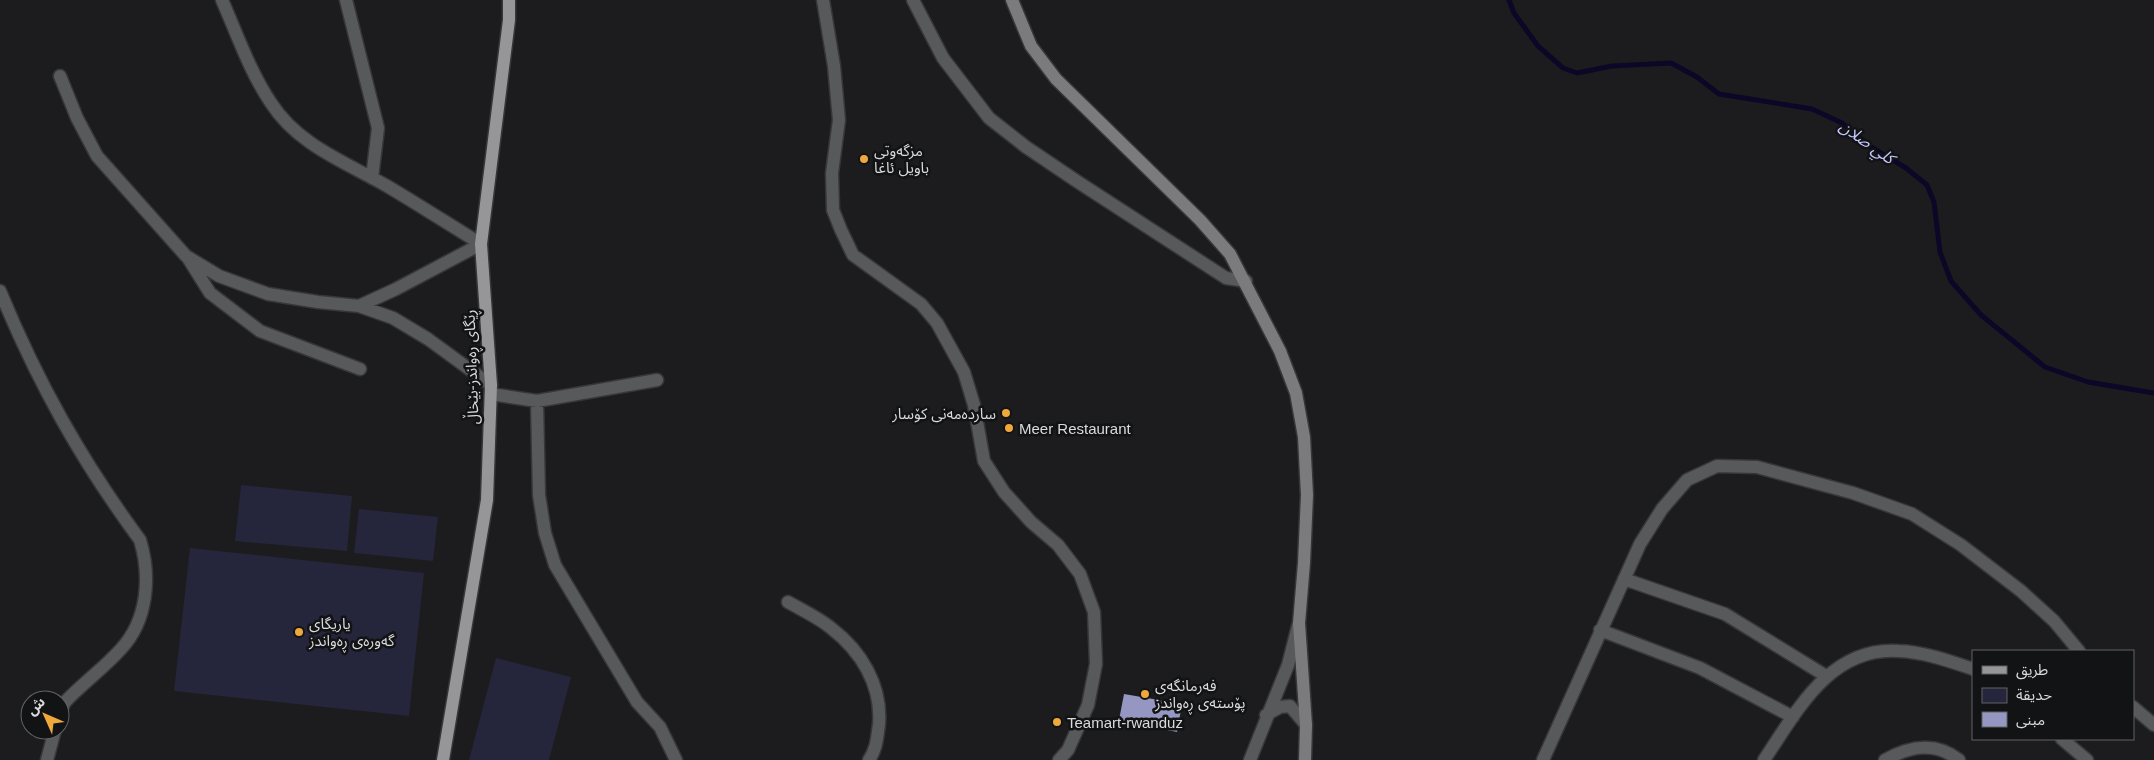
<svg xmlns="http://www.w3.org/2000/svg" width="2154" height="760" font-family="Arial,'Noto Sans Arabic',sans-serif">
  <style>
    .green { fill: #25253b }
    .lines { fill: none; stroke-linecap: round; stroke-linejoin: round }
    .stream { stroke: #0c0727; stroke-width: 5 }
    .building { fill: #9596c1 }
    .street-casing { stroke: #373739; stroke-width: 15 }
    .secondary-casing { stroke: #373739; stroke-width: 15 }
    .primary-casing { stroke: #373739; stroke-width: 15 }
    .street { stroke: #58595a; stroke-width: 12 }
    .secondary { stroke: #7b7b7d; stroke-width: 12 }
    .primary { stroke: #969699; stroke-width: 12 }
    .poi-dot { fill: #eea83c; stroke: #121315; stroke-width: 2 }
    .labels { text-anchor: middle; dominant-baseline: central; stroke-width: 5; stroke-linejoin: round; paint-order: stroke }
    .poi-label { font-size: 15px; fill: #dbdbdd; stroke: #121315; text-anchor: start }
    .street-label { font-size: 15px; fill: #dbdbdd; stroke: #121315 }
    .water-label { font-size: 16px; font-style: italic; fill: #c7c8fe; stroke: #121315 }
  </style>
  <rect width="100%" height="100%" fill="#1c1c1e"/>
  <path class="green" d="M241,485L352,496L347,551L235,541Z
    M359,509L438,517L433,561L354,553Z
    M190,548L424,573L409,716L174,691Z
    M496,658L571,677L549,760H469Z"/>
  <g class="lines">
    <path class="stream" d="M1509,0L1514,13L1538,46L1563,68L1577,73L1612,66L1671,63L1697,77L1719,94L1812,109L1842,123L1871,147L1906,168L1927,185L1934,202L1940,252L1951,281L1981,315L2045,367L2088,382L2154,393"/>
  </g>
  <path class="building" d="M1124,694L1182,704L1177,732L1119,720Z"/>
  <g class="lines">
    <defs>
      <path id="street" d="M222,0C237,34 250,72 271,103C298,145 345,162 387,186C419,205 450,225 481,244L396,289L359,306
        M346,0L378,128L372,178
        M823,0L834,66L839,120L832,173L833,210L841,230L853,255L921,304L937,323L964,372L974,405L984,461L1004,492L1031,522L1058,545L1080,574L1094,612L1096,664L1088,705L1068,750L1059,760
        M913,0L943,58L989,118L1026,147L1078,182L1226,278L1246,281
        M60,76L77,118L97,156L186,256L219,276L268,294L318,302L359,306L393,318L428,339L491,385
        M188,258L210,293L260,331L360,369
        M0,291C38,383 81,460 140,540C151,576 148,620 121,649C104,668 83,683 65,702L60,712
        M491,394L537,401L657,380
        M537,401L539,495L545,533L555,565L637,702L660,727L676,760
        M1624,579L1725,614L1826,676
        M788,602C802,610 819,618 831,628C861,651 882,685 879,724C877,738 877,748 869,760
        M1600,630L1700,668L1793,717
        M2133,707L2154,725
        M1266,715L1280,707L1290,706L1306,725
        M2062,739L2087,760
        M47,760L55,730
        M1250,760L1288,665L1298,626
        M1543,760L1640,544L1662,509L1687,480L1717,466L1757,467L1853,493L1912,514L1961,545L2021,591L2054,621L2079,651
        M1764,760C1797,711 1830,646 1899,651C1924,652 1949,661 1973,669
        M1885,760C1910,746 1935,741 1959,760"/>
      <path id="secondary" d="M1012,0L1031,46L1056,79L1200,220L1230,254L1280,351L1296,393L1304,437L1307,495L1304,563L1299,623L1306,725L1305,760"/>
      <path id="primary" d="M443,760L487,500L491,385L481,244L509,20V0"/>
    </defs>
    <use href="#street" class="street-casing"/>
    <use href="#secondary" class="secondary-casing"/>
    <use href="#primary" class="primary-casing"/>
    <use href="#street" class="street"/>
    <use href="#secondary" class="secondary"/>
    <use href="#primary" class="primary"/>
  </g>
  <g class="poi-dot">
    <circle cx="864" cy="159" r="5"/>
    <circle cx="1006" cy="413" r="5"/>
    <circle cx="1009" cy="428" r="5"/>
    <circle cx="299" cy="632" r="5"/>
    <circle cx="1145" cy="694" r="5"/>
    <circle cx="1057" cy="722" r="5"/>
  </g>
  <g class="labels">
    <g class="poi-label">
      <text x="874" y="150">مزگەوتی<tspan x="874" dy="17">باویل ئاغا</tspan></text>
      <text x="996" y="413" text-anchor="end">ساردەمەنی کۆسار</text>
      <text x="1019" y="428">Meer Restaurant</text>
      <text x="309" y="623">یاریگای<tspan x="309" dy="17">گەورەی ڕەواندز</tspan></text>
      <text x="1155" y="685">فەرمانگەی<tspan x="1155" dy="17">پۆستەی ڕەواندز</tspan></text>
      <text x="1067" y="722">Teamart-rwanduz</text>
    </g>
    <g class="street-label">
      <text transform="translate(471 367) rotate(-92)">ڕێگای ڕەواندز-بێخاڵ</text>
    </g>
    <g class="water-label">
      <text transform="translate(1867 142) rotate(35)">كلي صلان</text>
    </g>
  </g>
  <rect x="1972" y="650" width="162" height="90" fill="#121315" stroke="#626365"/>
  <rect x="1982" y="666" width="25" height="8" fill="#969699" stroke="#626365"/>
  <text x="2016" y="675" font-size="15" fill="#dbdbdd">طريق</text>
  <rect x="1982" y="688" width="25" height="15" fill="#25253b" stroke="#626365"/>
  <text x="2016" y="700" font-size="15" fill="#dbdbdd">حديقة</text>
  <rect x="1982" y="712" width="25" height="15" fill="#9596c1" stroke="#626365"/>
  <text x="2016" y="725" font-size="15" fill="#dbdbdd">مبنى</text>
  <g transform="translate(45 715) rotate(315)"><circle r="24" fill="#121315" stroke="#626365"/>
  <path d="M0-4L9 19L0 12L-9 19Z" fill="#eea83c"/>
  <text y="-8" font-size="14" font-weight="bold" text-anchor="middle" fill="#dbdbdd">ش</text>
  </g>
</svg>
